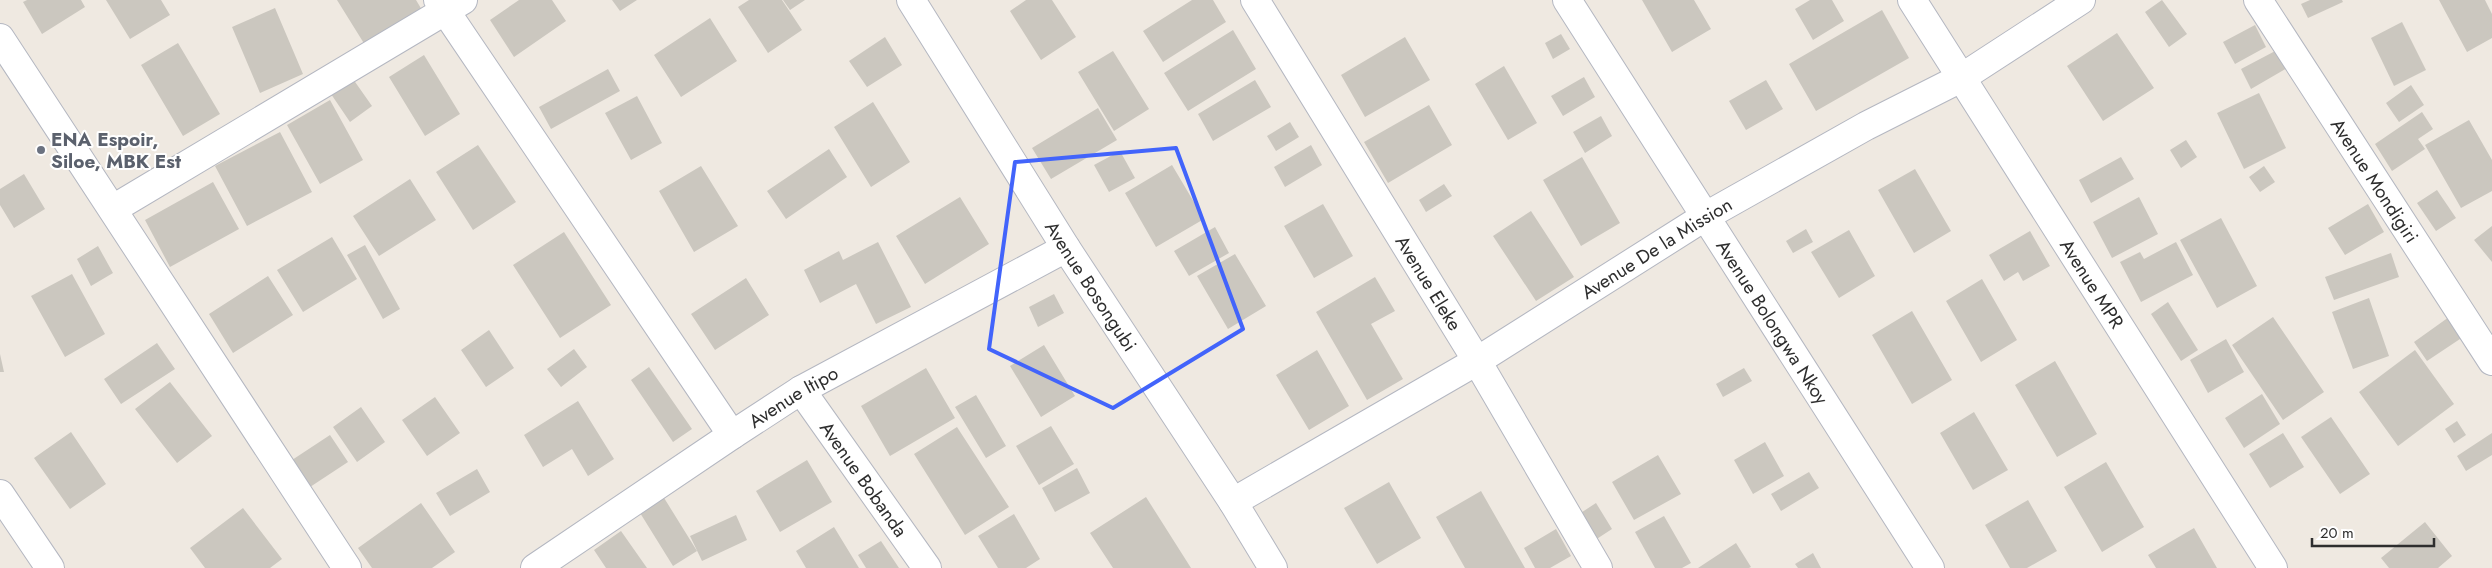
<svg xmlns="http://www.w3.org/2000/svg" width="2492" height="568" font-family="Jost,sans-serif">
  <style>
    .building { fill: #cbc7bf }
    .lines { fill: none; stroke-linecap: round; stroke-linejoin: round }
    .street-casing { stroke: #b4b7c1; stroke-width: 30 }
    .street { stroke: #fff; stroke-width: 28 }
    .marked { fill: none; stroke: #4264fb; stroke-width: 4; stroke-linejoin: round }
    .worship-dot { fill: #6b7280; stroke: #fff; stroke-width: 2 }
    .labels { text-anchor: middle; dominant-baseline: central; stroke-width: 4; stroke-linejoin: round; paint-order: stroke }
    .worship-label { font-size: 19px; font-weight: bold; fill: #5b616d; stroke: #fff; text-anchor: start }
    .street-label { font-size: 19px; fill: #2e2e2e; stroke: #fff }
  </style>
  <rect width="100%" height="100%" fill="#efe9e1"/>
  <path class="building" d="M27,0H81L85,7L42,34L23,2Z
    M106,0H161L170,15L130,39Z
    M337,0H416L422,10L365,45Z
    M519,0H552L566,21L514,57L490,20Z
    M612,0H637L620,11Z
    M749,0H782L802,30L768,53L738,7Z
    M783,0H805L790,10Z
    M1026,0H1052L1076,37L1041,60L1010,11Z
    M1192,0H1213L1226,22L1163,62L1143,31Z
    M1642,0H1694L1711,29L1672,52Z
    M1810,0H1832L1844,21L1813,40L1795,9Z
    M2162,0L2187,34L2169,47L2145,12Z
    M2310,0H2342L2343,2L2308,18L2301,4Z
    M2439,0H2485L2492,14V38L2467,52Z
    M275,8L303,74L260,93L232,27Z
    M1882,10L1909,58L1816,111L1789,64Z
    M710,18L737,61L681,97L654,55Z
    M2402,22L2426,70L2394,86L2371,38Z
    M2255,25L2266,47L2235,64L2223,42Z
    M1233,30L1256,69L1188,111L1164,73Z
    M2117,33L2154,88L2103,121L2067,66Z
    M1561,34L1570,49L1553,59L1545,43Z
    M885,37L902,65L867,87L849,61Z
    M1405,37L1430,80L1365,117L1341,75Z
    M178,43L220,114L183,136L141,65Z
    M2279,49L2289,67L2251,89L2241,69Z
    M1113,51L1149,109L1114,131L1078,72Z
    M424,55L460,114L425,136L389,77Z
    M1504,66L1537,123L1508,140L1475,84Z
    M608,69L620,91L551,129L539,107Z
    M1584,77L1595,97L1563,116L1551,96Z
    M353,79L372,106L350,122L331,94Z
    M1255,80L1271,107L1213,141L1198,114Z
    M1766,80L1783,109L1746,130L1729,101Z
    M2411,85L2424,105L2399,122L2386,103Z
    M2259,93L2286,148L2244,169L2217,113Z
    M637,96L662,143L631,160L605,113Z
    M330,100L363,160L320,184L287,125Z
    M873,102L910,162L871,187L834,127Z
    M1429,105L1452,145L1388,183L1364,142Z
    M1098,108L1117,140L1051,179L1032,148Z
    M2422,112L2433,129L2418,139L2425,149L2392,171L2375,144Z
    M1601,116L1612,136L1585,153L1573,132Z
    M2469,120L2492,160V191L2461,208L2425,145Z
    M1290,122L1299,137L1276,151L1267,136Z
    M280,132L312,192L247,226L215,166Z
    M2186,140L2197,157L2181,168L2170,150Z
    M478,145L516,202L473,230L436,172Z
    M1311,145L1322,165L1285,187L1274,167Z
    M829,149L847,177L786,219L767,191Z
    M1120,151L1135,178L1109,192L1094,165Z
    M1582,157L1620,223L1581,246L1543,180Z
    M2121,157L2134,179L2091,203L2079,180Z
    M1172,165L1204,219L1156,247L1125,193Z
    M701,166L738,226L694,252L659,191Z
    M2264,166L2275,182L2260,192L2249,177Z
    M1915,169L1951,231L1914,253L1878,190Z
    M24,174L45,209L14,228L0,205V189Z
    M410,179L436,220L379,256L353,216Z
    M213,182L239,229L170,267L145,220Z
    M1444,184L1452,196L1426,212L1419,200Z
    M2437,190L2456,218L2436,231L2417,203Z
    M960,197L989,244L925,284L896,236Z
    M2139,197L2158,234L2112,258L2093,222Z
    M1323,204L1353,256L1314,278L1284,226Z
    M2368,204L2384,232L2345,255L2328,228Z
    M1531,211L1574,277L1536,301L1493,236Z
    M2221,218L2257,286L2217,308L2180,240Z
    M2492,226V262L2474,240Z
    M1215,227L1229,253L1189,276L1174,251Z
    M1806,229L1813,242L1793,253L1786,241Z
    M1849,230L1875,276L1839,298L1811,252Z
    M2030,231L2050,266L2023,281L2018,272L2004,281L1989,255Z
    M564,232L611,305L560,338L513,265Z
    M332,237L357,279L303,312L277,270Z
    M878,242L911,307L876,324L856,284L820,303L804,270L839,251L843,260Z
    M2176,242L2193,275L2141,302L2120,262L2140,252L2144,259Z
    M365,245L400,309L383,319L347,255Z
    M98,246L113,273L91,286L77,259Z
    M2391,253L2399,277L2334,300L2325,277Z
    M1235,254L1266,306L1228,329L1197,276Z
    M72,274L105,334L65,357L31,296Z
    M268,276L293,315L233,353L209,314Z
    M1375,277L1395,311L1371,324L1403,379L1367,400L1316,312Z
    M746,278L769,315L715,350L691,314Z
    M1982,279L2017,340L1981,362L1946,301Z
    M1054,294L1064,313L1038,327L1029,307Z
    M2369,298L2389,356L2353,369L2332,312Z
    M2168,302L2198,350L2181,361L2151,314Z
    M1912,311L1952,380L1912,404L1872,335Z
    M2273,317L2324,392L2283,420L2232,345Z
    M2449,317L2463,337L2427,361L2414,342Z
    M489,330L514,368L486,387L461,350Z
    M2226,339L2244,372L2208,393L2190,360Z
    M157,343L175,369L121,404L104,379Z
    M1044,345L1075,396L1041,417L1010,366Z
    M574,349L587,367L561,387L547,369Z
    M1317,350L1349,406L1309,430L1276,375Z
    M2415,350L2454,404L2398,446L2359,392Z
    M0,354L4,372H0Z
    M2055,361L2097,434L2057,457L2015,385Z
    M649,367L692,429L673,442L631,380Z
    M926,368L955,418L890,456L861,406Z
    M1744,368L1752,381L1723,397L1716,384Z
    M170,382L212,436L177,463L135,409Z
    M2262,394L2280,424L2244,448L2225,418Z
    M976,395L1006,446L986,458L955,407Z
    M435,397L460,433L427,456L402,420Z
    M578,401L614,459L588,476L572,449L543,467L524,435Z
    M361,407L385,442L357,462L333,427Z
    M1974,412L2008,470L1973,490L1940,433Z
    M2331,417L2370,474L2340,494L2301,437Z
    M2457,421L2466,435L2454,443L2445,429Z
    M1051,426L1074,464L1039,485L1016,446Z
    M957,427L1009,507L965,535L914,454Z
    M71,432L106,484L70,509L34,458Z
    M2283,433L2304,467L2270,488L2249,454Z
    M2492,433V455L2466,471L2457,456Z
    M330,435L348,462L307,489L289,462Z
    M1765,442L1784,476L1753,494L1734,460Z
    M1658,455L1681,494L1634,520L1612,482Z
    M807,460L832,502L780,532L756,491Z
    M2106,462L2144,527L2102,552L2064,487Z
    M1077,468L1090,493L1055,512L1042,488Z
    M477,469L490,492L450,516L436,493Z
    M1809,472L1819,488L1781,511L1771,494Z
    M1389,482L1421,538L1377,564L1344,508Z
    M1481,491L1525,568H1465L1436,517Z
    M661,493L697,551L673,566L637,508Z
    M1146,497L1191,568H1113L1090,533Z
    M2028,500L2057,551L2027,568H2010L1985,525Z
    M421,503L455,552L432,568H372L358,548Z
    M1596,503L1612,529L1589,544L1573,518Z
    M243,508L282,559L270,568H205L190,548Z
    M1014,514L1040,559L1026,568H998L978,536Z
    M736,515L747,540L702,561L690,536Z
    M1664,516L1691,563L1682,568H1655L1635,532Z
    M2425,522L2452,556L2438,568H2389L2381,558Z
    M834,527L859,568H806L796,551Z
    M2194,528L2217,568H2156L2148,555Z
    M1556,529L1571,556L1550,568H1535L1524,548Z
    M621,531L647,568H606L594,550Z
    M881,541L899,568H866L858,555Z
    M1736,543L1751,567L1749,568H1698Z
    M1813,553L1821,568H1798L1795,564Z"/>
  <g class="lines">
    <defs>
      <g id="street">
        <path d="M438,0L732,435"/>
        <path id="s1" d="M911,0L1066,248L1233,502L1273,568"/>
        <path id="s2" d="M1255,0L1477,361L1598,568"/>
        <path id="s3" d="M1567,0L1930,568"/>
        <path id="s4" d="M1912,0L2273,568"/>
        <path id="s5" d="M2258,0L2492,361"/>
        <path d="M0,38L347,568"/>
        <path d="M113,209L463,0"/>
        <path id="s6" d="M801,390L927,568"/>
        <path d="M0,494L50,568"/>
        <path id="s7" d="M1233,502L1477,361L1706,216L1866,126L1961,78L2081,0"/>
        <path id="s8" d="M535,568L732,435L801,390L1066,248"/>
      </g>
    </defs>
    <use href="#street" class="street-casing"/>
    <use href="#street" class="street"/>
  </g>
  <path class="marked" d="M1176,148L1243,329L1113,408L989,349L1015,162Z"/>
  <circle class="worship-dot" cx="41" cy="150" r="5"/>
  <g class="labels">
    <g class="worship-label">
      <text x="51" y="139">ENA Espoir,<tspan x="51" dy="22">Siloe, MBK Est</tspan></text>
    </g>
    <g class="street-label">
      <text stroke="none"><textPath href="#s5" startOffset="215">Avenue Mondigiri</textPath></text>
      <text stroke="none"><textPath href="#s7" startOffset="494">Avenue De la Mission</textPath></text>
      <text stroke="none"><textPath href="#s2" startOffset="332">Avenue Eleke</textPath></text>
      <text stroke="none"><textPath href="#s4" startOffset="336">Avenue MPR</textPath></text>
      <text stroke="none"><textPath href="#s1" startOffset="338">Avenue Bosongubi</textPath></text>
      <text stroke="none"><textPath href="#s3" startOffset="382">Avenue Bolongwa Nkoy</textPath></text>
      <text stroke="none"><textPath href="#s8" startOffset="310">Avenue Itipo</textPath></text>
      <text stroke="none"><textPath href="#s6" startOffset="109">Avenue Bobanda</textPath></text>
    </g>
  </g>
  <path d="M2312 538v8h122v-8" fill="none" stroke="#2e2e2e" stroke-width="2.5"/>
  <text x="2320" y="538" font-size="15" fill="#2e2e2e" stroke="#ffffff" stroke-width="4" paint-order="stroke">20 m</text>
</svg>
